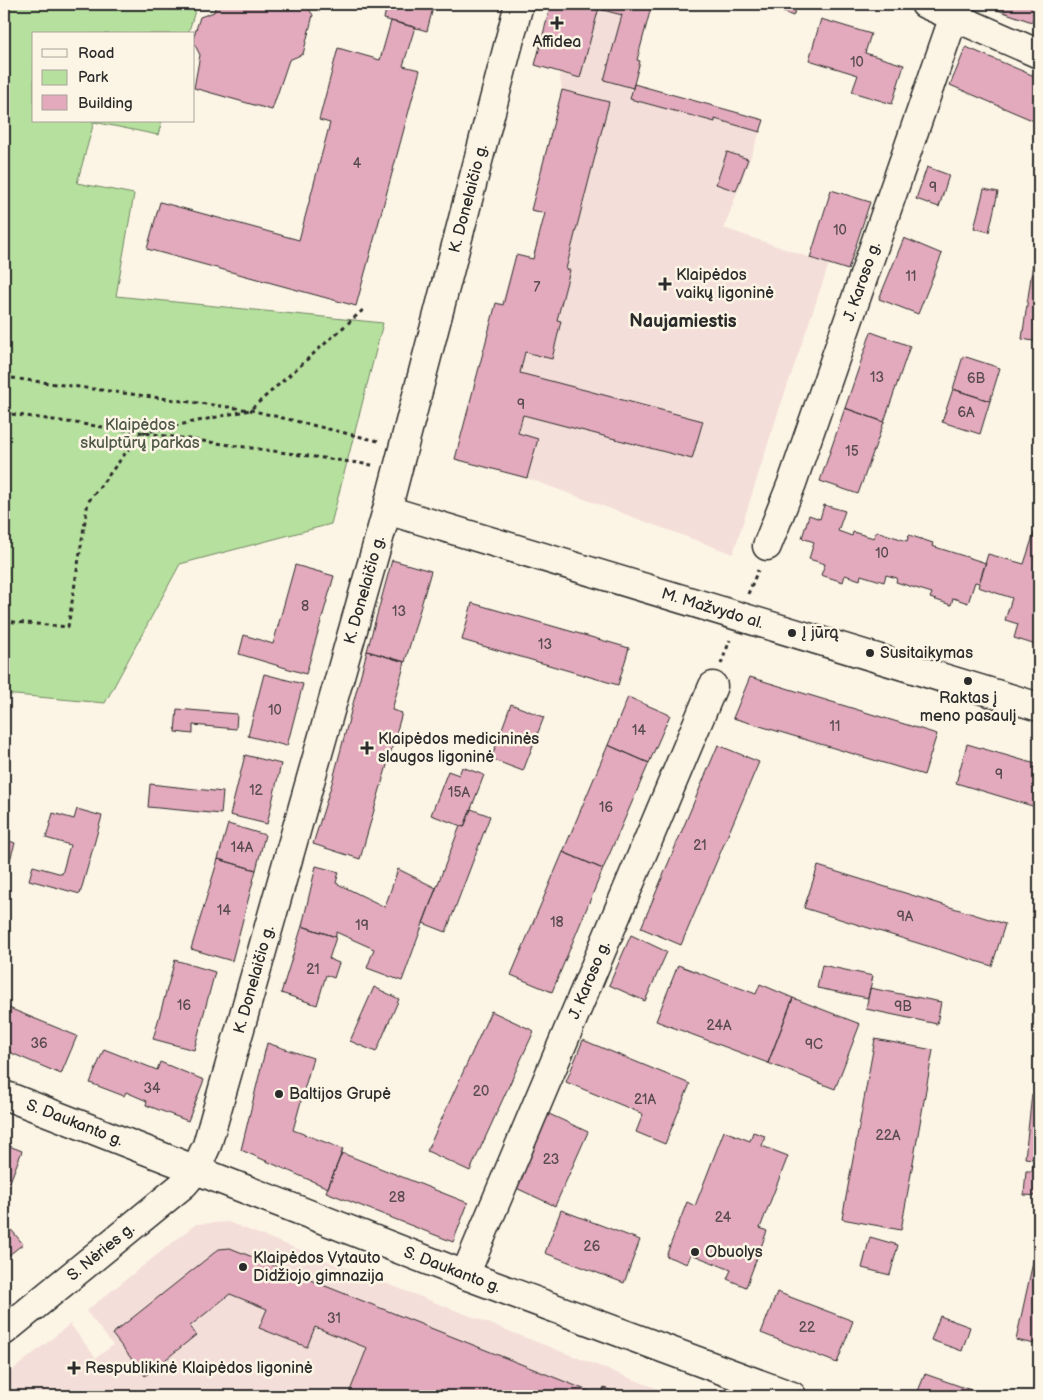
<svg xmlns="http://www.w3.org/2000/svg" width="1043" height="1400" font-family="'Balsamiq Sans',sans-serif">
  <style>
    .built { fill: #f4ded9 }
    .green { fill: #b6e09d; stroke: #708664 }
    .building { fill: #e2aabc; stroke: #2b2b2b }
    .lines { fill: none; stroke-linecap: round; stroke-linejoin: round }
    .minor-casing { stroke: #2b2b2b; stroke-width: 31 }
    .path { stroke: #2b2b2b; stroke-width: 3; stroke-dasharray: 4 4; stroke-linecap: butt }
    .minor { stroke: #fcf5e5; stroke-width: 28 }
    .poi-dot { fill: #2b2b2b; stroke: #fcf5e5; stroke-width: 2 }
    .labels { text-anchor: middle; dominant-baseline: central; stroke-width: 5; stroke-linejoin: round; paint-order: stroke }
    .number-label { font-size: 14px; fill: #594b4f }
    .poi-label { font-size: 16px; fill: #2b2b2b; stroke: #fcf5e5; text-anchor: start }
    .street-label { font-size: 16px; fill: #2b2b2b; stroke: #fcf5e5 }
    .park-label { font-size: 16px; fill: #4e5848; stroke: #fcf5e5 }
    .neighbourhood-label { font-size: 18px; font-weight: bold; fill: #2b2b2b; stroke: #fcf5e5 }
  </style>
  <rect width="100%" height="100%" fill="#fcf5e5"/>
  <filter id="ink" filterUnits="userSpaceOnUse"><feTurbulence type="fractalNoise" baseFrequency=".02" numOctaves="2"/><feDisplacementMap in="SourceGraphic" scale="10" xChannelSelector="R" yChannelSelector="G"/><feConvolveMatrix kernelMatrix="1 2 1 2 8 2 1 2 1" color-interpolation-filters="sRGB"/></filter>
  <g filter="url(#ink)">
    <path class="built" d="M551,4H652L637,59L640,61L630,99L714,122L715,119L760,132L724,228L829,264L775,422L733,554L527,478L455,459L516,255L533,259L545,214L531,210L562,90L559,72L535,65Z
      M228,1222L676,1396H4V1377L70,1324L96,1358L113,1345L86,1311L196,1224Z"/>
    <path class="green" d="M4,4H197L188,34H34V121H162L158,135L94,122L77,183L134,194L116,296L383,323L331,524L180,564L105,703L4,694Z"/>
    <path class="building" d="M216,4H305L313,15L303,54L289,60L272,110L194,88L200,55L194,43V36L200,17L214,12Z
      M387,4H434L427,31L384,19Z
      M551,4H600L580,78L535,65Z
      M600,4H652L637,60L640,61L633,88L604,80L622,15L599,9Z
      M763,4H798L793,16Z
      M980,4H1038L1032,22Z
      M821,19L871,34L865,53L904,65L892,104L852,92L858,75L809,60Z
      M391,21L415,27L403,66L420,70L356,306L147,249L160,202L299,240L330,123L319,120L338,48L380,60Z
      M966,47L1039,78V123L950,85Z
      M634,84L764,120L760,132L715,119V122L630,99Z
      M562,90L609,102L566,269L570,270L557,320L561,321L552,359L525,352L520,373L703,421L692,459L523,415L518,433L538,439L527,478L455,459L496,303L503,305L516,255L533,259L545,213L531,210Z
      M727,152L748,159L736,191L716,184Z
      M927,167L949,175L939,207L916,199Z
      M984,189L998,192L989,232L974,228Z
      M831,190L870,202L848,270L810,258Z
      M1039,223V271L1032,270Z
      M904,238L942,254L918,314L879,299Z
      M1032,270L1039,271V342L1022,339Z
      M871,332L910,346L884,422L845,408Z
      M963,356L1000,368L990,401L953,389Z
      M953,389L990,401L980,434L942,422Z
      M845,408L884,422L858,494L820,481Z
      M824,505L845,511L838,531L852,536L853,532L874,538L876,531L907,541L909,535L933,543L932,546L986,563L979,583L975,582L968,603L953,598L951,605L930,598L932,593L896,582L897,578L886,575L884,582L861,575L860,580L845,575L843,582L821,575L825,564L809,559L814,542L802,538L809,515L820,519Z
      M1034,533L1039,535V646L1014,638L1018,624L1005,620L1012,598L978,587L988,554L1024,564Z
      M392,560L431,571L405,662L367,651Z
      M295,565L334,576L306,674L239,654L244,635L273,644Z
      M472,603L629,648L618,685L462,640Z
      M367,651L405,662L392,710L402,713L360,859L313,844L332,783Z
      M264,674L303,684L287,746L248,736Z
      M750,677L937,734L924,775L733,718Z
      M628,697L670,715L649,763L608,745Z
      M511,704L544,717L523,771L491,759Z
      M177,709L237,714L236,729L193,725V734L175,732Z
      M967,744L1039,765V808L956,783Z
      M608,745L649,763L603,869L563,852Z
      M718,745L759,762L681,945L641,928Z
      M245,755L281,764L267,824L230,815Z
      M462,767L484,775L464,827L431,815L448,771L459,775Z
      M150,784L223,792L221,814L148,807Z
      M77,809L102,816L80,894L29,880L33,866L62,874L70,845L46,838L53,813L74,819Z
      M471,809L490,816L446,932L423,923L460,826L464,827Z
      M228,824L265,835L256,870L218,859Z
      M4,839L15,843L7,870L4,869Z
      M563,852L603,869L552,992L511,975Z
      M218,859L256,870L232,961L191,949Z
      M316,866L339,872L336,883L385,907L398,869L436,888L402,981L367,968L374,949L336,932V937L302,926Z
      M818,866L1005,924L992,966L804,908Z
      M302,926L336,937L329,959L339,963L334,978L326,975L317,1005L281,993Z
      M631,935L667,952L645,1001L609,985Z
      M175,960L215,972L194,1050L153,1039Z
      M678,965L756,994L760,984L793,998L768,1063L656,1021Z
      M822,965L873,976L868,998L817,988Z
      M374,987L399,999L376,1052L350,1041Z
      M870,988L941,1002L937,1024L866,1009Z
      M793,998L860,1024L835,1089L768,1063Z
      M4,1006L77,1036L61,1074L4,1050Z
      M491,1011L534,1031L470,1171L427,1151Z
      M875,1039L933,1050L901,1230L842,1219Z
      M583,1040L690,1084L665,1144L636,1132L643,1114L566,1082Z
      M267,1043L313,1058L293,1130L343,1149L328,1188L241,1150Z
      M104,1049L157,1070L160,1062L204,1080L188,1121L146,1105L147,1101L126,1092L124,1096L90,1083Z
      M1032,1094L1039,1095V1196L1024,1195L1026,1171H1032L1034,1159L1025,1158Z
      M547,1113L588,1132L555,1206L514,1187Z
      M724,1131L750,1141L753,1132L765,1136L762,1146L788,1156L760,1228L767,1231L746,1287L727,1279L731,1270L691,1254L687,1264L666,1256L687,1202L695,1206Z
      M4,1144L22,1151L6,1192L4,1191Z
      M342,1153L468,1203L453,1242L326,1192Z
      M561,1210L640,1240L624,1283L545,1253Z
      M4,1221L23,1244L4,1259Z
      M870,1237L898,1245L890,1275L862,1268Z
      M230,1248L601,1396L604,1388L626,1396H348L367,1348L315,1327L307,1347L259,1328L267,1309L230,1294L190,1326L196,1335L145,1376L112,1334L219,1249Z
      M1035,1253L1039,1254V1345L1016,1340Z
      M777,1292L853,1321L837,1363L761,1333Z
      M940,1316L970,1327L962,1351L931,1340Z
      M925,1374L988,1396H916Z"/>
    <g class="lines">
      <defs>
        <g id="minor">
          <path d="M925,4L1039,54"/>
          <path id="s1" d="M387,510L1039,707"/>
          <path id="s2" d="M767,546L792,483L954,16"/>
          <path id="s3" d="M4,1095L465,1275L792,1396"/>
          <path id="s4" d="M465,1275L713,686"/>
          <path id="s5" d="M4,1331L184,1184L195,1171L207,1145L387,510L519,4"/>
        </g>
      </defs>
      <use href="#minor" class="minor-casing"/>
      <path class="path" d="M4,377L250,410L378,441
        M4,413L372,465
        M4,417L12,414
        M748,594L758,570
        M4,621L68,627L88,502L141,433L250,410L364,309
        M721,664L730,640"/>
      <use href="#minor" class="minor"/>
    </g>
  </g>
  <g class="poi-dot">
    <path d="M554.5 15.5h5v5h5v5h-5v5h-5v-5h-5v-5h5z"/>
    <path d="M662.5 276.5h5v5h5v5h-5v5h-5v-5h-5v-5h5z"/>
    <circle cx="792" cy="633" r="5"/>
    <circle cx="870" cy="653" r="5"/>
    <circle cx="968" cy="681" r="5"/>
    <path d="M364.5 740.5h5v5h5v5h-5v5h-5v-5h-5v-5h5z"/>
    <circle cx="279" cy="1094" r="5"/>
    <circle cx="695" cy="1252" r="5"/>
    <circle cx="243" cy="1267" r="5"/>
    <path d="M71.5 1360.5h5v5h5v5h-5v5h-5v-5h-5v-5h5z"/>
  </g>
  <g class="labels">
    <g class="number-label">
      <text x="857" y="62">10</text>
      <text x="357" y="163">4</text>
      <text x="933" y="187">9</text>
      <text x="840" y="230">10</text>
      <text x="911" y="276">11</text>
      <text x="537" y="287">7</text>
      <text x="877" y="377">13</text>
      <text x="976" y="378">6B</text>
      <text x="521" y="404">9</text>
      <text x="966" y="412">6A</text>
      <text x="852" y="451">15</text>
      <text x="882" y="553">10</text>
      <text x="305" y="606">8</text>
      <text x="399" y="611">13</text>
      <text x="545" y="644">13</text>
      <text x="275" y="710">10</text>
      <text x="835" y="726">11</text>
      <text x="639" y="730">14</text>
      <text x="999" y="774">9</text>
      <text x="256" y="790">12</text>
      <text x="459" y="792">15A</text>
      <text x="606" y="807">16</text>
      <text x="700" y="845">21</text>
      <text x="242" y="847">14A</text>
      <text x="224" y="910">14</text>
      <text x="905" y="916">9A</text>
      <text x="557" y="922">18</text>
      <text x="362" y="925">19</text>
      <text x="313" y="969">21</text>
      <text x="184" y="1005">16</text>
      <text x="903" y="1006">9B</text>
      <text x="719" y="1025">24A</text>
      <text x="39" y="1043">36</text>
      <text x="814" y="1044">9C</text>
      <text x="152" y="1088">34</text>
      <text x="481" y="1091">20</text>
      <text x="645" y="1099">21A</text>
      <text x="888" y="1135">22A</text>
      <text x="551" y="1159">23</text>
      <text x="397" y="1197">28</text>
      <text x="723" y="1217">24</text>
      <text x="592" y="1246">26</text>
      <text x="334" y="1318">31</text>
      <text x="807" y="1327">22</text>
    </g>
    <g class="poi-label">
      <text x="557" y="42" text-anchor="middle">Affidea</text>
      <text x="676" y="275">Klaipėdos<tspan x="676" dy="18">vaikų ligoninė</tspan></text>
      <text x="802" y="633">Į jūrą</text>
      <text x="880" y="653">Susitaikymas</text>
      <text x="968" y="698" text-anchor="middle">Raktas į<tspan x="968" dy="18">meno pasaulį</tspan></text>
      <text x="378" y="739">Klaipėdos medicininės<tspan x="378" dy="18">slaugos ligoninė</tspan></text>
      <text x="289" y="1094">Baltijos Grupė</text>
      <text x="705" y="1252">Obuolys</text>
      <text x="253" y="1258">Klaipėdos Vytauto<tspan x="253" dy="18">Didžiojo gimnazija</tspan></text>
      <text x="85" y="1368">Respublikinė Klaipėdos ligoninė</text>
    </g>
    <g class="street-label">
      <text stroke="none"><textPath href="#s5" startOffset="1260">K. Donelaičio g.</textPath></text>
      <text stroke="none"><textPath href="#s2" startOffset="281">J. Karoso g.</textPath></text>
      <text stroke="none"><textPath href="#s5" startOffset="855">K. Donelaičio g.</textPath></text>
      <text stroke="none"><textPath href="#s1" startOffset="340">M. Mažvydo al.</textPath></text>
      <text stroke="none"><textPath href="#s5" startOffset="450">K. Donelaičio g.</textPath></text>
      <text stroke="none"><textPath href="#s4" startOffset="320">J. Karoso g.</textPath></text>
      <text stroke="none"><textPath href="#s3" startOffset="76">S. Daukanto g.</textPath></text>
      <text stroke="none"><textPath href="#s5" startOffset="125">S. Nėries g.</textPath></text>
      <text stroke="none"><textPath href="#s3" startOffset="481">S. Daukanto g.</textPath></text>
    </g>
    <g class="park-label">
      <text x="140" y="425">Klaipėdos<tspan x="140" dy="18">skulptūrų parkas</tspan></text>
    </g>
    <g class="neighbourhood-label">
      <text x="683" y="321">Naujamiestis</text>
    </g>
  </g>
  <rect width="1043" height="1400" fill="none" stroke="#fcf5e5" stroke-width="20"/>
  <rect x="10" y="10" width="1023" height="1380" fill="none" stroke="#2b2b2b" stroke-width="2" filter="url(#ink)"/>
  <rect x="32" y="32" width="162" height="90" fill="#fcf5e5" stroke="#a8a49b"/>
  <rect x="42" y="49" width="25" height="8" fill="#fcf5e5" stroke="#a8a49b"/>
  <text x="78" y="58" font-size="15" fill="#2b2b2b">Road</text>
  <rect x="42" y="70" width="25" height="15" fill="#b6e09d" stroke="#a8a49b"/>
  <text x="78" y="82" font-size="15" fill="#2b2b2b">Park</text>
  <rect x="42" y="95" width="25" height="15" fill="#e2aabc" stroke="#a8a49b"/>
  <text x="78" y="108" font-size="15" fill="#2b2b2b">Building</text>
</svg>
